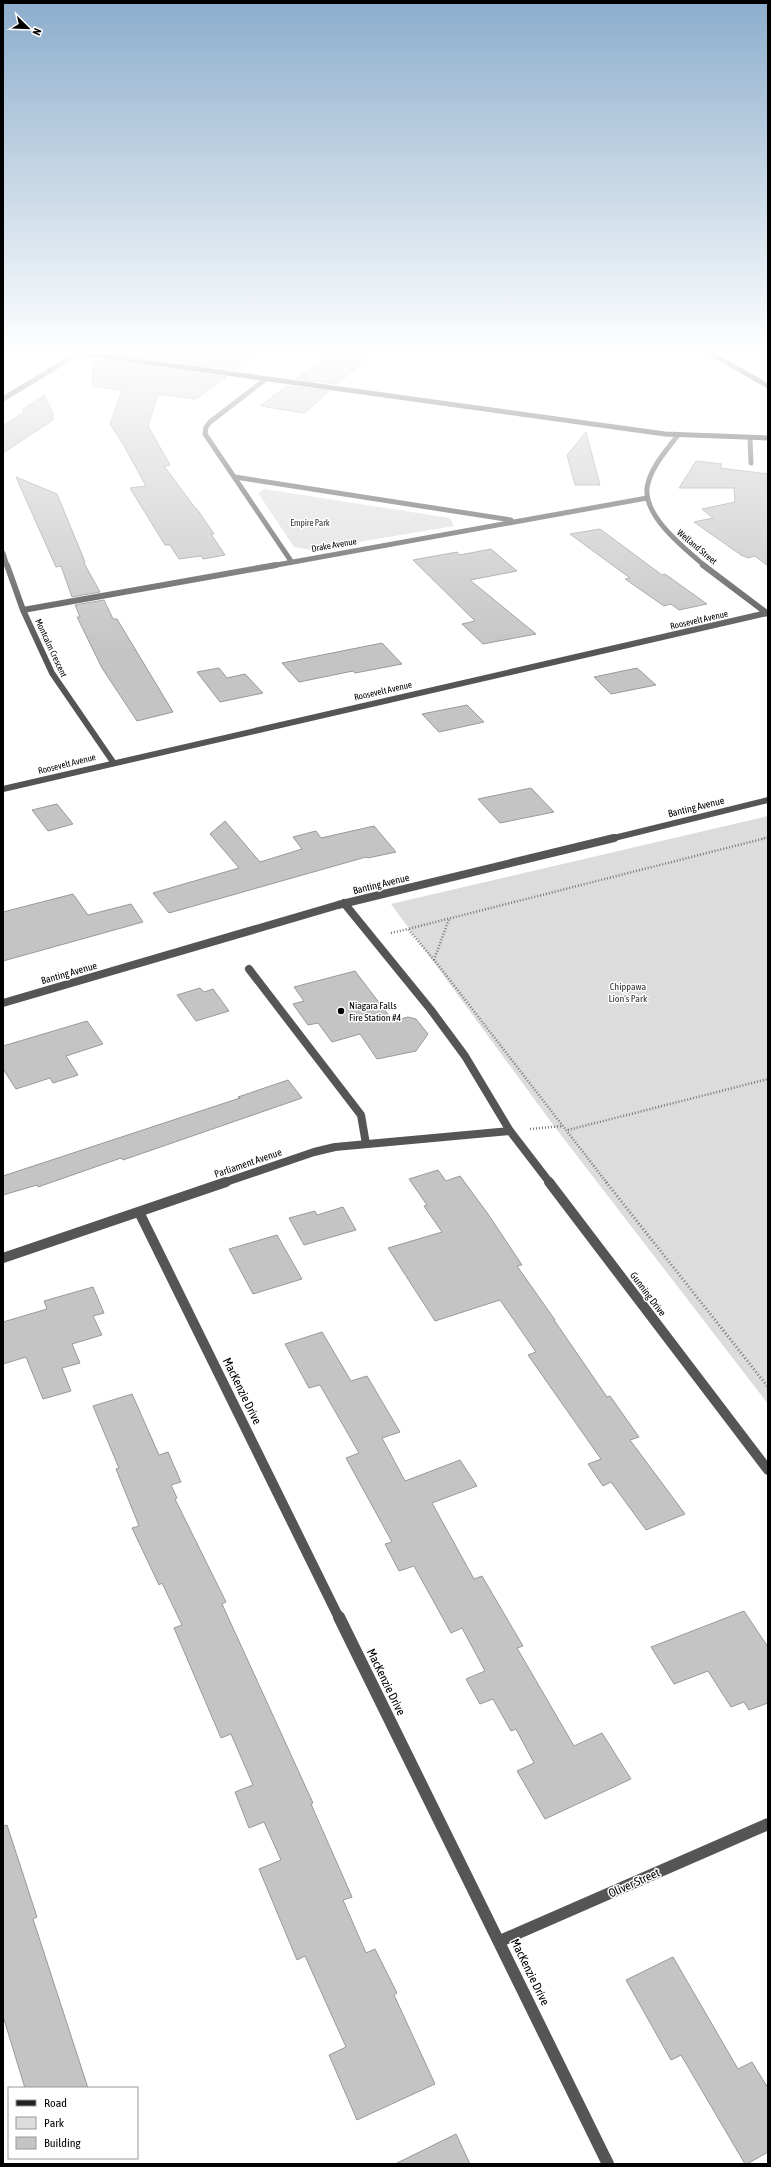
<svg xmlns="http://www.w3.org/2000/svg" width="771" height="2167" font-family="'Asap Condensed',sans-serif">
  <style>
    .green { fill: #dcdcdc }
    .building { fill: #c4c4c4; stroke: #999 }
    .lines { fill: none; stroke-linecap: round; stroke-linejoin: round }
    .path-far2 { stroke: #777; stroke-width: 2; stroke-dasharray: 0.5 1.5; stroke-linecap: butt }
    .path-far1 { stroke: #777; stroke-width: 2.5; stroke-dasharray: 1 2; stroke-linecap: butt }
    .path { stroke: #777; stroke-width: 3; stroke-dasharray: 1 2.5; stroke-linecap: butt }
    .service-far1 { stroke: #555; stroke-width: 5 }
    .service { stroke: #555; stroke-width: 8 }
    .minor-far4 { stroke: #555; stroke-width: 5 }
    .minor-far3 { stroke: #555; stroke-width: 6 }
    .minor-far2 { stroke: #555; stroke-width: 8 }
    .minor-far1 { stroke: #555; stroke-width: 10 }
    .minor { stroke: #555; stroke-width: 12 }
    .tertiary { stroke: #555; stroke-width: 5 }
    .secondary { stroke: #222; stroke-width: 5 }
    .poi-dot { fill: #000; stroke: #fff; stroke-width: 1.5 }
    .labels { text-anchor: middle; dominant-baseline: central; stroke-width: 3; stroke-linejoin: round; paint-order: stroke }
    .far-park-label { font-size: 9px; fill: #333; stroke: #fff }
    .far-street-label { font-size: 9px; fill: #000; stroke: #fff }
    .street-label { font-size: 10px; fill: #000; stroke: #fff }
    .park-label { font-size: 10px; fill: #333; stroke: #fff }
    .poi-label { font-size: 10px; fill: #000; stroke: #fff; text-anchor: start }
    .near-street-label { font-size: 12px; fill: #000; stroke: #fff }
  </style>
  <rect width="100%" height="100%" fill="#fff"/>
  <path class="green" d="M264,489L450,518L454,526L311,550L294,547L258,493Z
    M768,816V1404L554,1126L391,904Z"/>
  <path class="building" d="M94,349H265L236,370L94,351Z
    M330,349H379L337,384L296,379L326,356L330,357Z
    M94,359L227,377L196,399L158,394L148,426L170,465L164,466L196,509H197L214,534H211L225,555L203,559L201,556L179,559L170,545H165L130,488L146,486L123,444L110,424L122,390L92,386Z
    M287,386L329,391L305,413L260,406Z
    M44,395L53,413V420L3,453V426L24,412L23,409Z
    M586,432L600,485H575L567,455Z
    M696,461L722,464L720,468L768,474V566L755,556L748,558L741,555L694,522L713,518L702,509L735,502L734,488H679Z
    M16,477L57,494L85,562L84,563L100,592L72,597L61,566L56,567Z
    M600,529L662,575L665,574L707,604L679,610L671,604L664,606L625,579L630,578L570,534Z
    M491,549L517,571L470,580L536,634L483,644L462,624L475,621L413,560L457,552L460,555Z
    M104,600L113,619H117L173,712L137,721L102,668L77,617H80L75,605Z
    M382,643L402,664L355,673L353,671L299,682L282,663Z
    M219,668L227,678L245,674L263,693L220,702L197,672Z
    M637,668L656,685L611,694L594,677Z
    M467,705L484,722L439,732L422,714Z
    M531,788L554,812L500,823L478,799Z
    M57,804L73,824L48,831L32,810Z
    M225,821L260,862L302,849L293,837L316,831L321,838L374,826L396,852L368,858L366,857L169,913L153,893L239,868L210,834Z
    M73,894L88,915L131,904L143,922L3,961V912Z
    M355,971L393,1021L408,1017L416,1019L428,1034L416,1051L377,1059L360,1034L332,1042L318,1023L308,1025L293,1004L304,1001L294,987Z
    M200,988L204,992L213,989L229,1011L196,1021L177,995Z
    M87,1021L103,1044L66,1056L78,1075L53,1083L50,1078L16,1089L3,1069V1046Z
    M288,1080L302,1098L123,1160L121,1158L38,1187L37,1185L3,1195V1176L240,1098L238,1097Z
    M438,1170L446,1181L460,1176L488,1214L522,1265L517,1266L555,1320H554L607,1397L610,1396L639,1437L630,1440L685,1514L646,1530L611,1482L603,1486L588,1464L601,1459L528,1355L536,1352L500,1300L435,1321L388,1248L442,1232L424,1206L427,1205L409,1179Z
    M343,1207L356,1230L304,1245L289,1218L315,1211L317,1215Z
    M277,1235L302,1279L253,1294L229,1249Z
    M93,1287L104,1313L93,1316L102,1335L72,1344L80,1363L62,1368L71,1391L43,1399L26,1357L3,1364V1322L47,1309L44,1301Z
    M322,1332L351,1381L367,1376L400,1432L382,1438L405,1481L460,1460L477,1486L432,1503L474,1579L482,1576L523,1646L517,1648L574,1746L602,1733L631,1779L545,1819L517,1771L534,1763L516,1729L511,1731L493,1699L480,1704L466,1679L485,1671L462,1628L451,1633L414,1566L399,1571L385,1544L392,1542L346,1458L359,1453L320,1385L309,1388L285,1344Z
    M132,1394L159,1455L168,1452L181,1482L171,1485L177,1498L175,1499L226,1602L222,1604L313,1803L311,1804L352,1897L343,1900L366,1953L375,1949L397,1993L394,1995L435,2084L357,2120L329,2055L346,2047L305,1956L297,1960L259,1869L281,1860L264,1822L249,1828L235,1792L253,1785L231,1734L221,1738L174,1628L182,1625L162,1583L159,1585L132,1528L139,1526L116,1469L119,1468L93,1406Z
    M744,1611L768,1647V1703L749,1710L744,1702L731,1707L708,1671L674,1684L651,1647Z
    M7,1825L37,1917L33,1919L88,2088H25L3,2016V1826Z
    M673,1957L738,2069L752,2062L768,2088V2152L747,2164H745L681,2055L671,2060L626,1980Z
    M456,2134L470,2164H395Z"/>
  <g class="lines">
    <path class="path-far2" d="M762,839L768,837"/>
    <path class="path-far1" d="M391,933L408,929
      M434,960L449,919
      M530,1129L563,1126
      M568,1130L768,1079
      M607,1183L439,966L408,929L766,838"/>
    <path class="path" d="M606,1182L768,1387"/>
    <path class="service-far1" d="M750,438L751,463"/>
    <path class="service" d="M344,903L431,1010L465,1056L510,1131
      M249,969L361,1115L366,1144"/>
    <path class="minor-far4" d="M266,379L210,422L206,427L205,434L291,561
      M678,435C666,451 650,468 647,488C644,517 685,549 705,566
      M235,477L511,520
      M3,553L7,566
      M271,566L647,498"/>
    <path class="minor-far3" d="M7,565L23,610L52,673L113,762
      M703,565L768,614
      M23,610L276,565
      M3,789L767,613
      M610,839L768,800"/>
    <path class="minor-far2" d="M3,1003L338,905L614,838
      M223,1183L314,1152L335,1147L510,1131L550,1183"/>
    <path class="minor-far1" d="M549,1182L768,1470
      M139,1212L339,1618
      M3,1258L226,1182"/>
    <path class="minor" d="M339,1617L608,2164
      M500,1941L768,1824"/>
    <path class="tertiary" d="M3,399L79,353"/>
    <path class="secondary" d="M53,349L665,434L768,438
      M703,349L768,386"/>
  </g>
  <linearGradient id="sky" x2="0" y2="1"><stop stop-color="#8cadcc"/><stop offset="0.54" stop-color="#fff"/><stop offset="1" stop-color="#fff" stop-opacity="0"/></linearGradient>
  <rect width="771" height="652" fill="url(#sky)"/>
  <circle class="poi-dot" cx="341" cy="1011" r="4"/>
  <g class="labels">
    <g class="far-park-label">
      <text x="310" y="523">Empire Park</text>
    </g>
    <g class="far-street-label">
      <text transform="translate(334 545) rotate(-10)">Drake Avenue</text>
      <text transform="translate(697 547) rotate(40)">Welland Street</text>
      <text transform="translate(699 620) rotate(-13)">Roosevelt Avenue</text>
      <text transform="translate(51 648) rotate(65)">Montcalm Crescent</text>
      <text transform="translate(383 691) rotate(-13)">Roosevelt Avenue</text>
      <text transform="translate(67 764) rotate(-14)">Roosevelt Avenue</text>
    </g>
    <g class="street-label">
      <text transform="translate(696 807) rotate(-14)">Banting Avenue</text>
      <text transform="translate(381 884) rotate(-14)">Banting Avenue</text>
      <text transform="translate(69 973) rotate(-16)">Banting Avenue</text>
      <text transform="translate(248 1163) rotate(-19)">Parliament Avenue</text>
      <text transform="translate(648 1294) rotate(53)">Gunning Drive</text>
    </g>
    <g class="park-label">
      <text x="628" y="986">Chippawa<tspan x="628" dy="12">Lion's Park</tspan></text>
    </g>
    <g class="poi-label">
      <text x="349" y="1005">Niagara Falls<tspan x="349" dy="12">Fire Station #4</tspan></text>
    </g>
    <g class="near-street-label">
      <text transform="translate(242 1391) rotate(64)">MacKenzie Drive</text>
      <text transform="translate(386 1682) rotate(64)">MacKenzie Drive</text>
      <text transform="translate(634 1883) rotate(-24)">Oliver Street</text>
      <text transform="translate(530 1972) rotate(64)">MacKenzie Drive</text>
    </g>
  </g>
  <rect width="771" height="2167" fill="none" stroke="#000000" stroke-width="8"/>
  <rect x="8" y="2087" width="130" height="72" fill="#ffffff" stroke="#999999"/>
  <rect x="16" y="2100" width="20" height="6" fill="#222222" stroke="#999999"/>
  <text x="44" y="2107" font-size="12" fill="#000000">Road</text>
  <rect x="16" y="2117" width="20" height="12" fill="#dcdcdc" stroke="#999999"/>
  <text x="44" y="2127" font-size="12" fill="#000000">Park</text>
  <rect x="16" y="2137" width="20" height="12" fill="#c4c4c4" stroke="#999999"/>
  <text x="44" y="2147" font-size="12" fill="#000000">Building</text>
  <g transform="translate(28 28) rotate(113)" stroke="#ffffff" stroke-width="3" paint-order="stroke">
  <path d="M0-3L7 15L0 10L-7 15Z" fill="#000000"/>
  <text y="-6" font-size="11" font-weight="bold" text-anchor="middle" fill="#000000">N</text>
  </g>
</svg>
